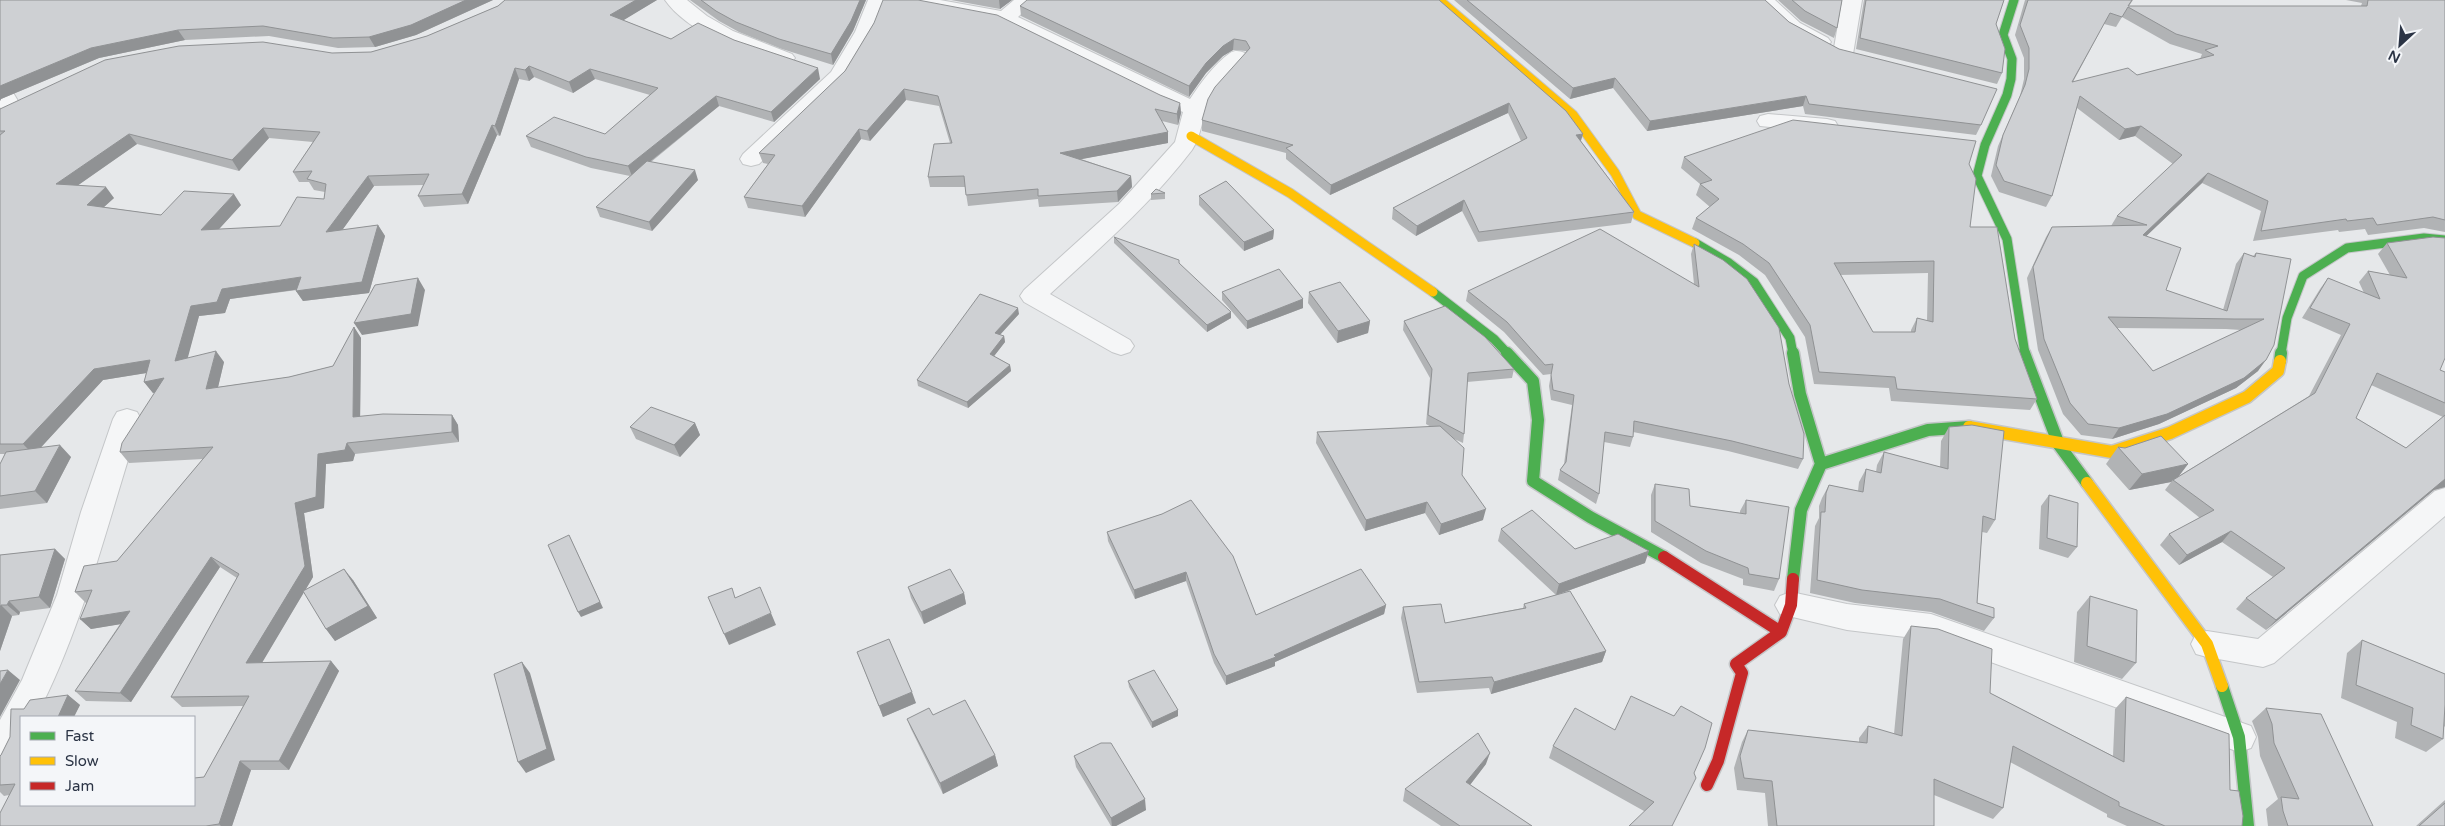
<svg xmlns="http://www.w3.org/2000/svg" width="2445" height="826" font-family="'Varela Round',sans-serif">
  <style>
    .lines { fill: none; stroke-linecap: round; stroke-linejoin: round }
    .street-casing { stroke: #c4c6c8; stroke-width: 2 }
    .fast-far1-casing { stroke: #c4c6c8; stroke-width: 11 }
    .fast-casing { stroke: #c4c6c8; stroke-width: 15 }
    .slow-far1-casing { stroke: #c4c6c8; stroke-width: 11 }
    .slow-casing { stroke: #c4c6c8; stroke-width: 15 }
    .jam-casing { stroke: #c4c6c8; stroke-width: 15 }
    .street { fill: #f5f6f7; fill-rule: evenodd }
    .fast-far1 { stroke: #4caf50; stroke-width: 9 }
    .fast { stroke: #4caf50; stroke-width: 12 }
    .slow-far1 { stroke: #ffc107; stroke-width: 9 }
    .slow { stroke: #ffc107; stroke-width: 12 }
    .jam { stroke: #c62828; stroke-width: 12 }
    .wall { fill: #b1b3b5; fill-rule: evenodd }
    .shaded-wall { fill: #909294 }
    .building { fill: #ced0d3; stroke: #909294; fill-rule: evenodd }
  </style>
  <rect width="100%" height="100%" fill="#e6e8ea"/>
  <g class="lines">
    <defs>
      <path id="street" d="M665,0H687L707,16L733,31L792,54L795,58L792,62L785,64C747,55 688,33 665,0Z
        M868,0H888L875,32L846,80L759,164L751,166L743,164L740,159L743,154L831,72L855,32Z
        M898,0H940L1001,11L1014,0H1036L1018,17L1190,99C1200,84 1214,64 1230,53C1235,50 1240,51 1245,53L1248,57C1237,74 1219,85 1209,103C1201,119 1202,135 1192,150C1151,204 1099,249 1050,294L1130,340L1134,346L1130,352L1121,355L1112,352L1024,302L1020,296L1024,290L1119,204L1175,142L1183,112L1161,104L999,23L908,6L901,4Z
        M1753,0H1775L1800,23L1828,38L1831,42L1828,46C1806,52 1765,18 1753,0Z
        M1842,0H1862L1853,54L1850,58L1843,60L1836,58L1833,54Z
        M0,83L8,84L21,106L18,111L10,113L2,111L0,107Z
        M1768,114L1827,119L1835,121L1838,126L1835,131L1827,133L1760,126L1757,121L1760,116Z
        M127,409L137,412L141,419C108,519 85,623 36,717H21V746L12,764L0,768V720L22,680L57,595L81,512L113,419L117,412Z
        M2445,488V516L2274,663L2263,667L2207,657L2196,654L2191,644L2196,634L2207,631L2258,639L2435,491Z
        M1791,592L1847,604L1931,614L2251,726L2256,737L2251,748L2239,752L1930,640L1847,630L1780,614L1775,605L1780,596Z"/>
      <path id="fast-far1" d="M2014,0L2003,35L2012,59L2011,79L2007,95L1985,145L1977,176L2007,239L2025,354
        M1695,243L1729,263L1754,282L1790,338L1793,354
        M1433,292L1494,339L1508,354
        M2281,354L2287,318L2303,276L2347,248L2424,238L2445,240"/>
      <path id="fast" d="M1507,353L1533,381L1538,420L1533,481L1590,517L1664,557
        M1793,353L1800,394L1821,464
        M2024,353L2059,445L2087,483
        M2280,361L2281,353
        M1793,579L1801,510L1821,464L1928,430L1969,427
        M2222,686L2239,737L2248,826"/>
      <path id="slow-far1" d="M1439,0L1573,115L1615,173L1637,215L1695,243
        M1191,136L1290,193L1433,292"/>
      <path id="slow" d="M1969,427L2112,452L2170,433L2247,397L2278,371L2280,361
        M2087,483L2207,644L2222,686"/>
      <path id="jam" d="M1664,557L1781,632
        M1707,785L1718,761L1742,673L1736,664L1781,632L1791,605L1793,579"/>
    </defs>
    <use href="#street" class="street-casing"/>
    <use href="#fast-far1" class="fast-far1-casing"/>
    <use href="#fast" class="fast-casing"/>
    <use href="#slow-far1" class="slow-far1-casing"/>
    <use href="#slow" class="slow-casing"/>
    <use href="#jam" class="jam-casing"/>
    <use href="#street" class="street"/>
    <use href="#fast-far1" class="fast-far1"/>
    <use href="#fast" class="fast"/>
    <use href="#slow-far1" class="slow-far1"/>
    <use href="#slow" class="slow"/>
    <use href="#jam" class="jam"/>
  </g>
  <path class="wall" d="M0,0H493L416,35L375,47L338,48L269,36L185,40L99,58L1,99L0,101Z
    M505,0H657L623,20L671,39L734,40L820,79L774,122L719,106L651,162L698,180L652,231L600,217L596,207L630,176L591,168L531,147L526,136L605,134L650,95L595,79L573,93L534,77L529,81L519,79L500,136L497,135L468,204L424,207L418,196L424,185L374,186L342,230L378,225L385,236L369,293L303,301L296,291L297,290L230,299L225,313L199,316L187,358L224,362L218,387L289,377L333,366L354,327L361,338L360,417L452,415L458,425L459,442L355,454L353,461L326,464L324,508L304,513L313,577L306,589L353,580L377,618L335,641L326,629L304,592L262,662L331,661L339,671L289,770H251L232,826H0L9,795L4,796L0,792V756L1,755L24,709L68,695L80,705L21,805L204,777L243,706L182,707L171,697L237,578L220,567L131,702L86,701L75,691L120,624L91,629L80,619L87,603H86L75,592L117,561L203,459L129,463L120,452L155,392L153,393L144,382L146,373L103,380L40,448L71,457L47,503L0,509V464L5,454H0V109L332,53L371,52L427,36L498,6ZM269,138L313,142L293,172L299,182H309L314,190L325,192L324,199L280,226L219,229L241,205L161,215L104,207L114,198L77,186L137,144L239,171Z
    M690,0H866L853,31L833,65L782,49L739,32L719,21Z
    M951,0H1012L1000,9Z
    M1439,0L1581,141L1634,212L1631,223L1478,242L1462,211L1416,236L1392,219L1393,208L1521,141L1508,113L1330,195L1286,159V153L1202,131V120L1246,52V51L1233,50L1223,56L1206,73L1189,97L1021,16L1020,6Z
    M1454,0H1765L1789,22L1981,125L1976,135L1805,114L1803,106L1647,131L1613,88L1570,99Z
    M1778,0H1842L1837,28L1834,38L1801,21Z
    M1864,0H2004L1996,24L2002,73L1997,84L1856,49Z
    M2025,0H2133L2129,6H2361L2362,3L2346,0H2445V232L2424,228L2368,235L2365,229L2339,232L2338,230L2253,241L2261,211L2202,183L2146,236L2166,290L2223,310L2236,264L2244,253L2253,256L2256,253L2291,259L2258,371L2236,388L2159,424L2112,439L2081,435L2063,414L2038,350L2027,278L2046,237L2052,227L2111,226L2117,216L2173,164L2135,136L2119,140L2077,108L2052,196L2046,207L1999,192L1991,176L1998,146L2020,96L2024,79V58L2015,35ZM2122,17L2170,44L2202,54L2200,59L2137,75L2073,82L2104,24L2116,27ZM2117,328L2226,329L2241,330L2153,371Z
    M874,23L1160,95L1180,103L1181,113L1178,125L1162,121L1168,132V143L1081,159L1131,176L1132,187L1118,202L1039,207L1038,199L968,206L965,187H930L928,177L950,143L939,106L906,100L870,141L861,139L805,217L748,208L744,197L768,164L763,163L759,153L845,71Z
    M1684,157L1969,164L1970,227L2015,339L2037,399L2030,410L1891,401L1889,388L1814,384L1805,337L1765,275L1739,255L1692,229L1696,218L1710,207L1696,195L1700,184L1681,168ZM1928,273L1927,321L1917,318L1911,330V332H1873L1840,275Z
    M1165,193V199L1151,200V194Z
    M1199,196L1274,230L1273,239L1244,251L1199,205Z
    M1114,237L1231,318L1207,332L1114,243Z
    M2445,238L2440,370L2445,372V487L2434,490L2266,630L2236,609L2246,598L2273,577L2222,542L2179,565L2160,545L2169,534L2200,518L2165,490L2171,482L2129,490L2106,464L2118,447L2188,464L2179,476L2309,396L2341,335L2302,318L2320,289L2328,278L2364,293L2359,282L2368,271L2390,275L2378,254L2387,243ZM2371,385L2443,417L2406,448L2356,418Z
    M1694,244L1789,384L1803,459L1798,469L1728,451L1633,432V437L1630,447L1604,442L1599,494L1596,504L1558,480L1560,470L1564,464L1572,405L1551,400L1549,386L1551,374L1543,375L1504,332L1466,301L1468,291L1694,284L1691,254Z
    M1222,292L1303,299V308L1247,329L1222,300Z
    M1309,292L1370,321L1368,333L1337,343L1308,303Z
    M1019,314L1000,335L1004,336L1005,342L994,356L1010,365L1011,371L968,408L918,386L917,380Z
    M1404,321L1514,369L1512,378L1467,382L1464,434L1463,443L1452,438L1462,475L1483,520L1439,535L1425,513L1365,531L1316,443L1317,432L1431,427L1426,424L1430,378L1403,330Z
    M695,423L700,435L680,457L636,439L630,427Z
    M1949,427L1995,520L1987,533L1982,532L1977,603L1994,618L1984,631L1931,612L1855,603L1810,593L1815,526L1819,518V506L1822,498L1829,485L1858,491L1859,482L1866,469L1876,472L1877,465L1884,452L1940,467L1941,441Z
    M1655,484L1690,506L1740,513V511L1746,500L1779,579L1774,591L1743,585V579L1701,563L1651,532V495Z
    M2049,495L2077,547L2068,558L2039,549L2041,506Z
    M1162,514L1256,615L1386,605L1384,614L1275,662V666L1226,685L1214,663L1186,581L1135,599L1108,541L1107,532Z
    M1501,529L1575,549L1645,563L1559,594L1606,651L1602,662L1491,694L1489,688L1417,693L1401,618L1403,607L1445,623L1523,608L1524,604L1556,595L1498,541Z
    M55,549L65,559L50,608L20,612L19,615L12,616L0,651V555Z
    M908,587L964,593L966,604L924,624L911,598Z
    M2090,596L2136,663L2122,679L2074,662L2077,612Z
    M1911,626L1990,693L2113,756L2115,709L2126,697L2230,790L2242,826H2127L2107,817V814L2010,762L2003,808L1993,819L1934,795V826H1768L1765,793L1737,790L1734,768L1742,742L1748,730L1859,742V738L1868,726L1894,734L1903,639Z
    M2362,640L2445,674V727L2444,726L2443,739L2426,752L2395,738L2397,722L2341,698L2347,653Z
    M857,652L916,703L883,717Z
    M1128,681L1178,710V716L1152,728L1129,687Z
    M2266,708L2373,826H2268L2266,809L2278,799L2260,756L2258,737L2252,721Z
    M933,715L995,755L998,766L943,794L911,729L907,719Z
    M1615,730L1672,826L1644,811L1549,758L1553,746Z
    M1074,756L1146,810L1116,826H1111L1076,767Z
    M1486,764L1470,785L1532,826H1441L1403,801L1405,789Z
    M2445,800V826H2416Z"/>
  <path class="shaded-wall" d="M466,0H493L416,35L375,47L369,37Z
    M636,0H657L614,26L610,15Z
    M860,0H866L853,31L833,65L831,54Z
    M999,0H1012L1000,9Z
    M178,30L185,40L99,58L1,99L0,101V86L91,48Z
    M1234,39L1233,50L1223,56L1206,73L1189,97V86L1206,63L1223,46Z
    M529,66L534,77L529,81L525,70Z
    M515,68L519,79L500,136L495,126Z
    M818,68L820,79L774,122L771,112Z
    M590,69L595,79L573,93L569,82Z
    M1615,78L1613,88L1570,99L1573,88Z
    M904,89L906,100L870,141L867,131Z
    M716,96L719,106L632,176L628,166Z
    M1806,96L1803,106L1647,131L1650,121Z
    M1180,103L1181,113L1178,125L1177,114Z
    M1509,103L1508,113L1330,195L1331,185Z
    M492,125L497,135L468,204L462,194Z
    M2141,126L2135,136L2119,140L2125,129Z
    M263,128L269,138L239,171L232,160Z
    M859,129L861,139L805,217L802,206Z
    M1168,132V143L1061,163L1060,153Z
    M129,134L137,144L64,195L56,184Z
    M1583,134L1580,144L1576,135Z
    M695,170L698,180L652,231L649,222Z
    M2208,173L2202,183L2136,246L2143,235Z
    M368,176L374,186L333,243L326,232Z
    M1131,176L1132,187L1118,202L1117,191Z
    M106,187L114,198L95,215L87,205Z
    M234,194L241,205L209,240L201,230Z
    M1464,200L1462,211L1416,236L1417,226Z
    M378,225L385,236L369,293L303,301L296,291Z
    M1274,230L1273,239L1244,251V242Z
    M301,277L308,288L230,299L225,313L199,316L184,372L175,361L191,306L222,289Z
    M418,278L425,290L418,326L362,335L354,323Z
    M1303,299V308L1247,329V321Z
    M1018,308L1019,314L996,339L995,333Z
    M1231,312V318L1207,332V325Z
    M1370,321L1368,333L1337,343L1338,331Z
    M354,327L361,338L360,428L353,417Z
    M1004,336L1005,342L991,360L990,354Z
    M216,351L224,362L215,400L206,389Z
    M150,360L159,371L103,380L34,455L23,444L94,369Z
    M2266,360L2258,371L2236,388L2159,424L2112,439L2119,428Z
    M1010,365L1011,371L968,408L967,402Z
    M164,378L173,388L153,393L144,382Z
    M452,415L458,425L459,442L452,432Z
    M695,423L700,435L680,457L674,445Z
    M347,443L355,454L353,461L326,464L324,508L304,513L313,577L256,673L246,663L295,503L318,454Z
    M60,445L71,457L47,503L35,491Z
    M2188,464L2175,481L2173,480L2171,482L2129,490L2142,474Z
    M2445,479V487L2434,490L2266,630L2276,620Z
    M1427,502L1425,513L1365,531L1366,520Z
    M1486,509L1483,520L1439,535L1441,524Z
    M2231,531L2222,542L2179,565L2187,555Z
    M569,535L603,608L581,617L578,612Z
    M55,549L65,559L50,608L39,597Z
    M1649,551L1645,563L1556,595L1559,584Z
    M211,557L220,567L131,702L120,693Z
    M344,569L353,580L377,618L335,641L326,629Z
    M1186,572V581L1135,599L1134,590Z
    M964,593L966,604L924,624L921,612Z
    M9,601L20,612L19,615L7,605Z
    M1,605L12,616L0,651V608Z
    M1386,605L1384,614L1275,662V666L1226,685V676Z
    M130,611L140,621L91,629L80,619Z
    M771,613L776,625L729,645L724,634Z
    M1606,651L1602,662L1491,694L1494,682Z
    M331,661L339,671L289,770L279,761Z
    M522,662L530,673L555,760L526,773L518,762Z
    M8,670L20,680L0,717V684Z
    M912,692L916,703L883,717L879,706Z
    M68,695L80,705L74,717H58Z
    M1178,710V716L1152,728V722Z
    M1490,753L1486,764L1463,794L1466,782Z
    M995,755L998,766L943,794L940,783Z
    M240,761L251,770L232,826H221L219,824Z
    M1145,799L1146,810L1116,826H1112L1111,818Z"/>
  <path class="building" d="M0,0H466L411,25L369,37L333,38L263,26L178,30L91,48L0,86Z
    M505,0H636L610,15L671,39L698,23L734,40L818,68L771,112L716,96L628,166L586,157L526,136L554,117L605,134L658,88L590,69L569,82L529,66L525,70L515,68L495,126L492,125L462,194L418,196L429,174L368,176L326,232L378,225L362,282L296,291L301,277L222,289L217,302L191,306L175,361L216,351L206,389L289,377L333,366L354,327L353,417L383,414L452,415V432L347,443L345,450L318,454L316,497L295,503L305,566L246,663L331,661L279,761H240L219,824L206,826H0V813L15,784L0,785V756L1,755L10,737L11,709H24L30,700L68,695L58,717H21V805H194V778L204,777L249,696L171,697L239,574L211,557L120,693L75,691L130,611L80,619L92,590L75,592L84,566L117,561L213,447L120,452L122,443L164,378L144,382L150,360L94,369L23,444H0V135L5,131H0V109L105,60L179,46L263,42L332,53L371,52L427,36L498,6ZM263,128L320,132L293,172L312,171L307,179L326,184L324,199L297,197L280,226L201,230L234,194L184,191L161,215L87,205L106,187L56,184L129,134L232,160Z
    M701,0H860L851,21L831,54L779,39L736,22L716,11Z
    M883,0H918L997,15L1160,95L1180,103L1177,114L1155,109L1168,132L1060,153L1131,176L1117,191L1038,196V189L966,195L964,176L928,177L934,144L952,143L938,96L904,89L867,131L859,129L802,206L744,197L775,155L759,153L845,71L874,23Z
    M1027,0H1439L1566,111L1583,134L1576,135L1634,212L1479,232L1464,200L1417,226L1393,208L1527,138L1509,103L1331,185L1286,148L1293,145L1202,120L1208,99L1215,87L1250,48L1246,41L1234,39L1223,46L1206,63L1189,86L1020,6Z
    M1467,0H1765L1789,22L1839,49L1997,89L1981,125L1809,104L1806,96L1650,121L1615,78L1573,88Z
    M1792,0H1842L1837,28L1805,11Z
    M1866,0H2004L1996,24L2005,49L2002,73L1860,38Z
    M2028,0H2132L2128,6H2367L2368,0H2445V220L2433,217L2377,225L2373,218L2347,221L2346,219L2261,231L2268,201L2208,173L2143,235L2181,248L2166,290L2227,311L2244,253L2255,257L2256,253L2291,259L2274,345L2266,360L2244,378L2167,414L2119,428L2088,424L2070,403L2044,339L2033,267L2052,227L2147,225L2117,216L2182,155L2141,126L2125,129L2080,96L2052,196L2004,181L1996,165L2003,135L2025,85L2029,69V48L2020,25ZM2128,7L2176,34L2218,46L2205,50L2214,55L2137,75L2128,68L2072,82L2110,13L2122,17ZM2108,317L2234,319H2264L2153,371Z
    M1793,120L1976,141L1969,164L1976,179L1970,227H1997L2015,339L2037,399L1897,389L1895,377L1819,372L1810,325L1769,263L1743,244L1696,218L1719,199L1700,184L1712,180L1684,157ZM1934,261L1933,322L1917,318L1915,332H1873L1834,263Z
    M647,161L695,170L649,222L596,207Z
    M1226,181L1274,230L1244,242L1199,196Z
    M1156,189L1165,193L1151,194Z
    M1600,229L1699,287L1694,244L1723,260L1747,279L1779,328L1789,384L1804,434L1803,459L1732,441L1634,421L1633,437L1605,432L1599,494L1560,470L1566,462L1574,395L1553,390L1551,375L1553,364L1545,365L1507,322L1468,291Z
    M1114,237L1179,260V263L1231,312L1207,325Z
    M2433,237L2445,238V358L2440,370L2445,372V403L2377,373L2356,418L2406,448L2445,415V479L2276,620L2246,598L2285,568L2231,531L2187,555L2169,534L2214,510L2173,480L2315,393L2350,324L2310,308L2328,278L2380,299L2368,271L2407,278L2387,243Z
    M1279,269L1303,299L1247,321L1222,292Z
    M418,278L411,314L354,323L375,285Z
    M1340,282L1370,321L1338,331L1309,292Z
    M980,294L1018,308L995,333L1004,336L990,354L1010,365L967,402L917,380Z
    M1445,306L1485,337L1514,369L1468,373L1464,434L1428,415L1432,369L1404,321Z
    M651,407L695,423L674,445L630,427Z
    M1972,425L2004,431L1995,520L1983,516L1977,603L1994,608V618L1940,599L1862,590L1817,580L1821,512H1825L1826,493L1829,485L1863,492L1866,469L1881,473L1884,452L1948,469L1949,427Z
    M1440,426L1464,448L1462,475L1486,509L1441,524L1427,502L1366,520L1317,432Z
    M2161,436L2188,464L2142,474L2118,447L2125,448Z
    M60,445L35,491L0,496V464L6,452Z
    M1655,484L1689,489L1690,506L1746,514V500L1789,507L1779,579L1749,574L1748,568L1706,551L1655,521Z
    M2049,495L2078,503L2077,547L2047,538Z
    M1191,500L1233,556L1256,615L1361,569L1386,605L1274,655L1276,657L1226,676L1214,654L1186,572L1134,590L1107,532L1162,514Z
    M1532,510L1575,549L1618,534L1649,551L1559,584L1501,529Z
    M569,535L600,602L578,612L548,545Z
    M55,549L39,597L9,601L7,605H1L0,608V555Z
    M344,569L368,606L326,629L303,591Z
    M950,569L964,593L921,612L908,587Z
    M760,587L771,613L724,634L708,597L732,588L735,598Z
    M1570,591L1606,651L1494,682L1492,677L1419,682L1403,607L1441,604L1445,623L1526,608L1524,604Z
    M2090,596L2137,610L2136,663L2087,646Z
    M1911,626L1938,629L1992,649L1990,693L2124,762L2126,697L2229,734L2230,790L2239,791L2243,816L2242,826H2165L2119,806V802L2013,746L2003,808L1934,779V826H1777L1772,781L1744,778L1740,756L1748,730L1867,743L1868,726L1902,736Z
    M889,639L912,692L879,706L857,652Z
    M2362,640L2445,674V705L2443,739L2411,725L2413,708L2356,685Z
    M522,662L547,749L518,762L494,674Z
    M8,670L0,684V671Z
    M1154,670L1178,710L1152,722L1128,681Z
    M1631,696L1674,716L1681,706L1712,723L1705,748L1694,773L1696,778L1672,826H1629L1654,802L1553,746L1575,708L1615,730Z
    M965,700L995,755L940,783L907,719L929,708L933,715Z
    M2266,708L2321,714L2373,826H2288L2283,811L2281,797L2299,799L2274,743L2272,724Z
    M1478,733L1490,753L1466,782L1532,826H1460L1405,789Z
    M1101,743H1111L1145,799L1111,818L1074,756Z
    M2445,803V826H2419Z"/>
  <rect x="20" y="716" width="175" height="90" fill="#f4f6f9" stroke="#a4a8b1"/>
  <rect x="30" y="732" width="25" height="8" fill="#4caf50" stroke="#a4a8b1"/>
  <text x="65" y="741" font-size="15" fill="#2b3445">Fast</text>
  <rect x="30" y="757" width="25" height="8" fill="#ffc107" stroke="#a4a8b1"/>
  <text x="65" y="766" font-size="15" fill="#2b3445">Slow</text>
  <rect x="30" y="782" width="25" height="8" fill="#c62828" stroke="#a4a8b1"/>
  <text x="65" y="791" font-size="15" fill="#2b3445">Jam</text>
  <g transform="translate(2400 45) rotate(206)" stroke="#f4f6f9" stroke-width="4" paint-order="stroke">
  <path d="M0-4L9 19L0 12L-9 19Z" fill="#2b3445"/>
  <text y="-8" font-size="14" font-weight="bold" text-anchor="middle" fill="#2b3445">N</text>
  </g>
</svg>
